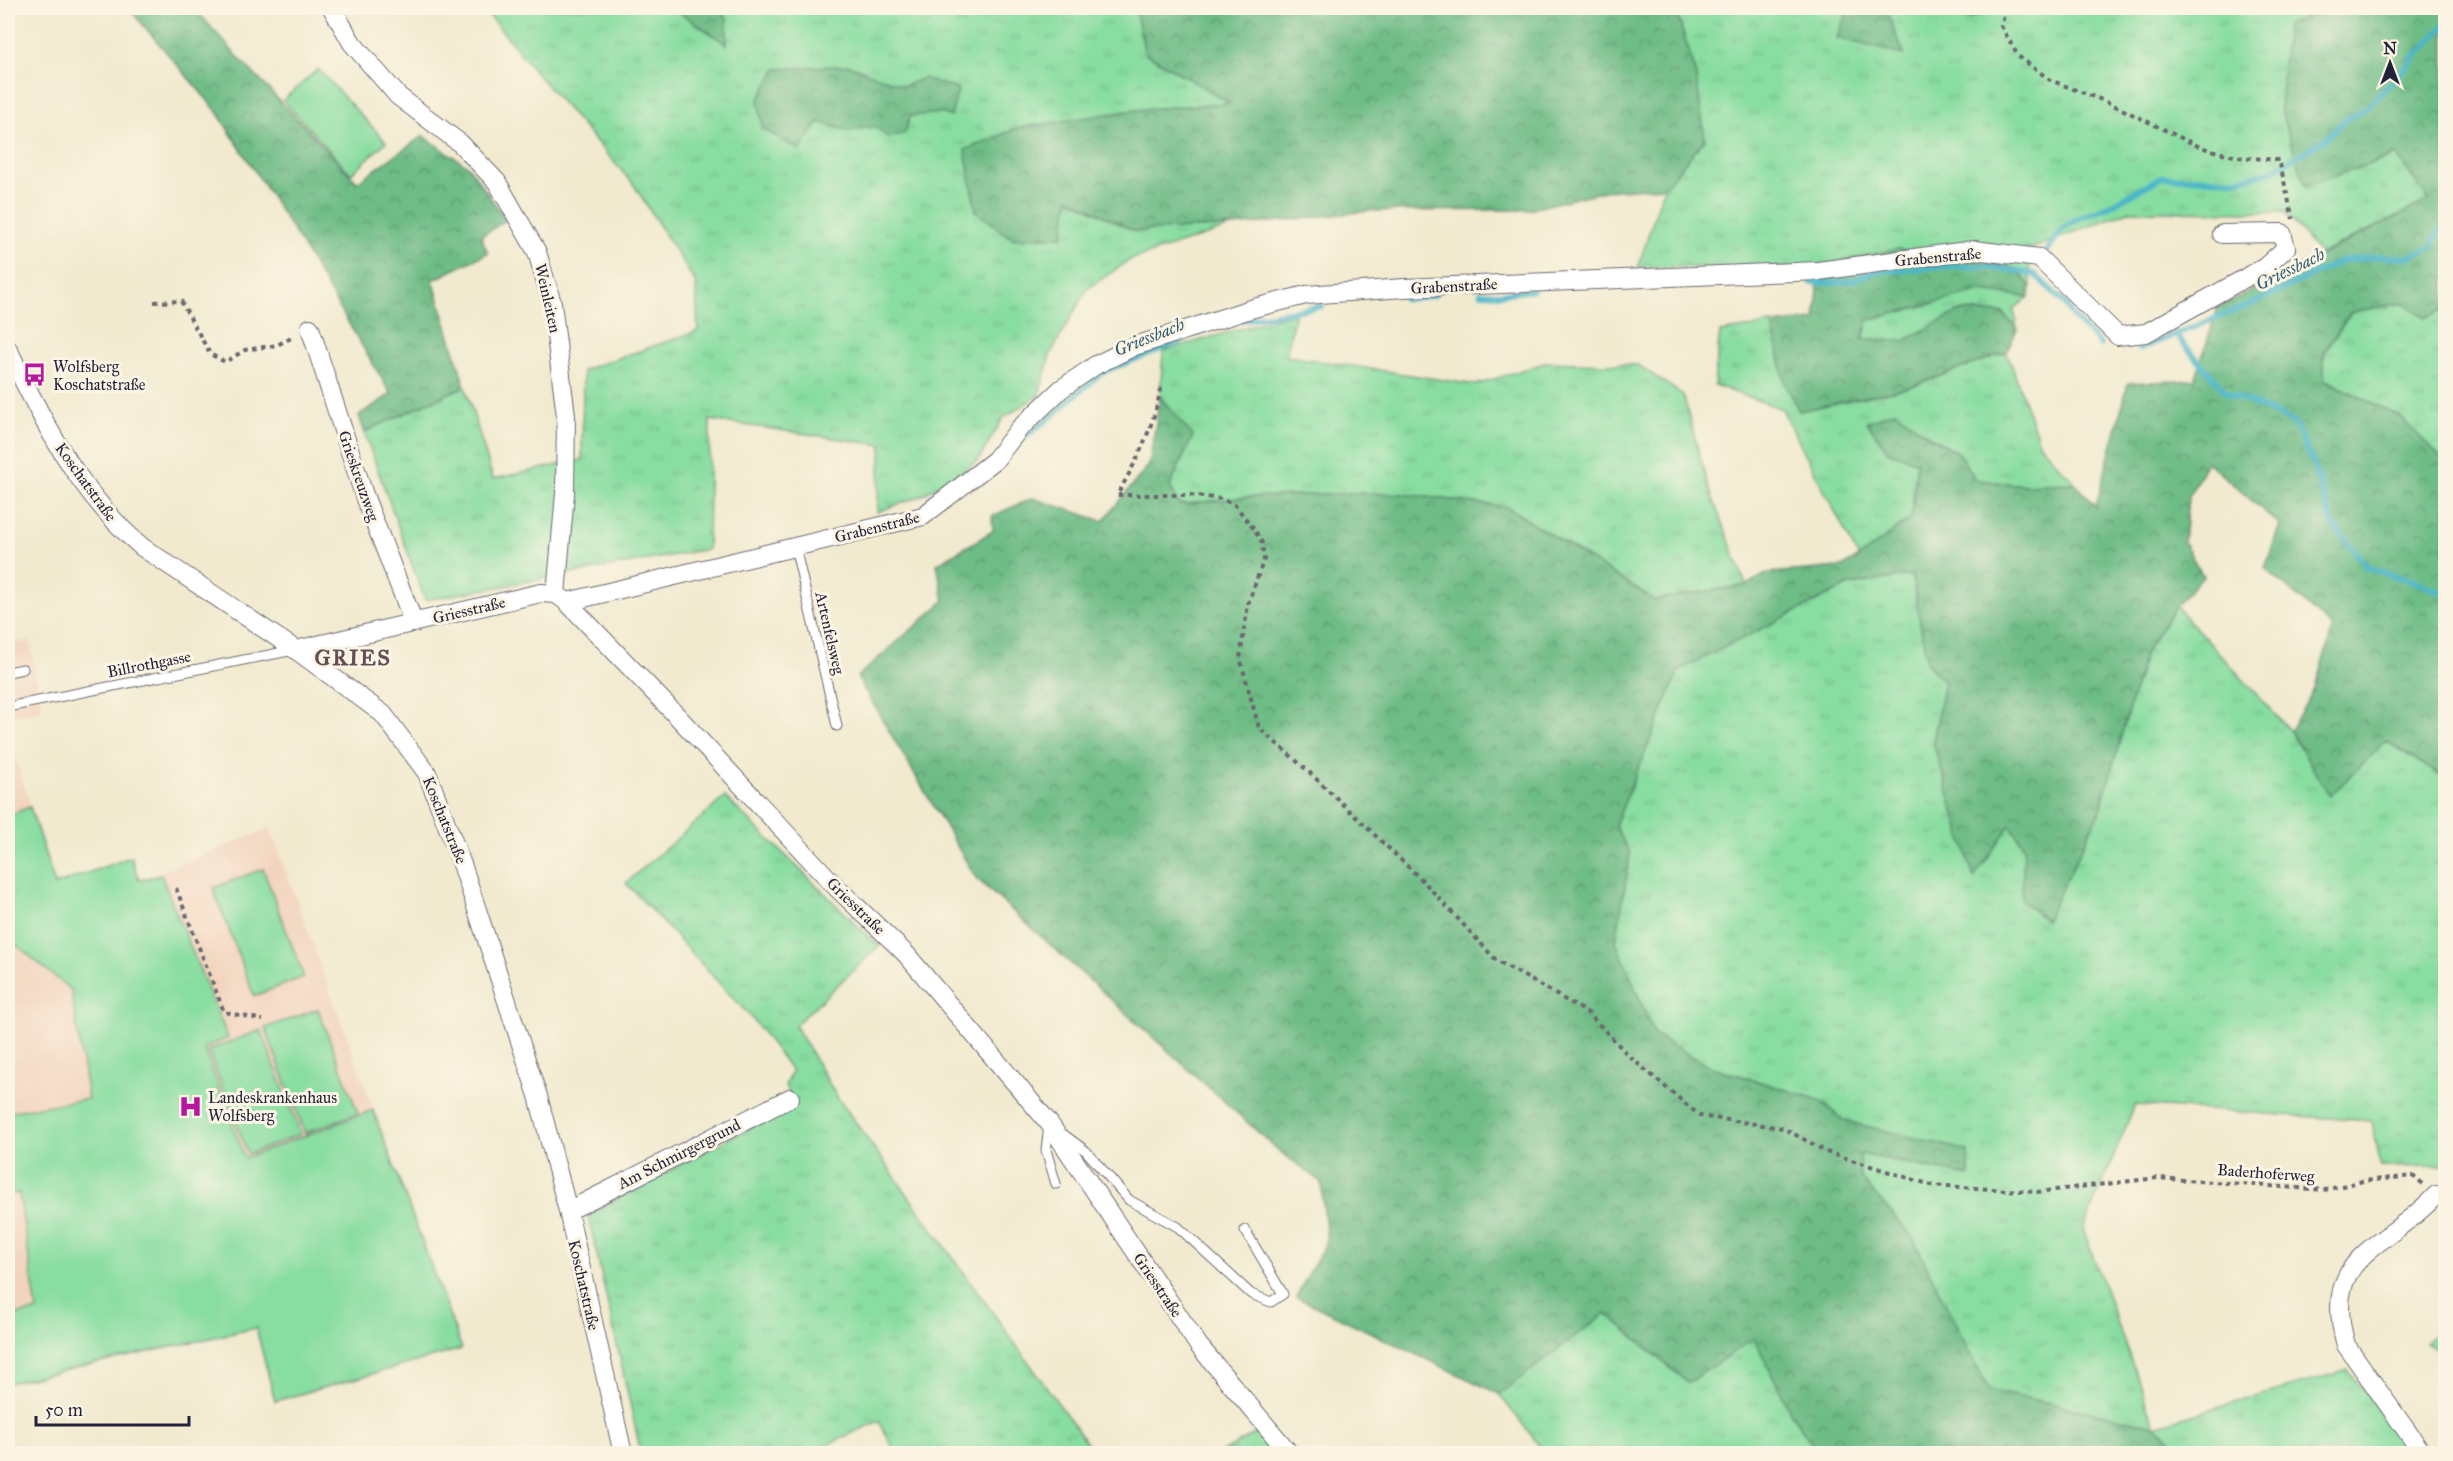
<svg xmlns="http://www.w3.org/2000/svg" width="2453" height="1461" font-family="'IM FELL Great Primer',serif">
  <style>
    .built { fill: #f2d4be }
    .grass { fill: url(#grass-tufts); stroke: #55806e; stroke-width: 1.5 }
    .forest { fill: url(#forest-crowns); stroke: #486f60; stroke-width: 1.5 }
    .park { fill: #88dda0; stroke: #55806e; stroke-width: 1.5 }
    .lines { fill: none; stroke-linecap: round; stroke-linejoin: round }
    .stream { stroke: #4bb6c8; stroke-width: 6 }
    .service-casing { stroke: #6a686f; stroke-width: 11 }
    .minor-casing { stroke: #6a686f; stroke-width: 20 }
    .path { stroke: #6a686f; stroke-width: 4; stroke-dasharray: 4.5 4.5; stroke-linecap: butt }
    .service { stroke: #fff; stroke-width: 9 }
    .minor { stroke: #fff; stroke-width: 18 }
    .labels { text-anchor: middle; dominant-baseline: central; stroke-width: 6; stroke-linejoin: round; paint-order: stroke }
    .street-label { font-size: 16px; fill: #22223b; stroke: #fcf5e5 }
    .poi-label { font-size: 16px; fill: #22223b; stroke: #fcf5e5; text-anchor: start }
    .water-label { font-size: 18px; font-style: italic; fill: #325d73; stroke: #fcf5e5 }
    .district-label { font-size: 22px; font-weight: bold; letter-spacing: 1.5px; fill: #644f56; stroke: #fcf5e5 }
  </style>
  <defs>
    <pattern id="grass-tufts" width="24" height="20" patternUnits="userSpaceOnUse" patternTransform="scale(1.5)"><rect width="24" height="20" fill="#88dda0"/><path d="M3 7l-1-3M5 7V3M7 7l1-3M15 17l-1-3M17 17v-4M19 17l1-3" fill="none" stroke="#75bd8b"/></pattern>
    <pattern id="forest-crowns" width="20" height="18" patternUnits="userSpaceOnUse" patternTransform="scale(1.5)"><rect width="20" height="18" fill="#6ebc86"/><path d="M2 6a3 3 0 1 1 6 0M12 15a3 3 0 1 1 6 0" fill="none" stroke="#5a986f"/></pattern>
  </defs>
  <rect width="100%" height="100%" fill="#fcf5e5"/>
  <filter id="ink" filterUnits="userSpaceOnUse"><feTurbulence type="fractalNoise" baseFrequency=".0167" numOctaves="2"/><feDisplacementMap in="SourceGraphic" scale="12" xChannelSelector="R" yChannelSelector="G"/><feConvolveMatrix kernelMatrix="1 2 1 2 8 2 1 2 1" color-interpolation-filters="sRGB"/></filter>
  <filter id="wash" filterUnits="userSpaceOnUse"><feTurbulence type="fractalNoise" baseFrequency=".008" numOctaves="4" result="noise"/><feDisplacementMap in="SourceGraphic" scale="24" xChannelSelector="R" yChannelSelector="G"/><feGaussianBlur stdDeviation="1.35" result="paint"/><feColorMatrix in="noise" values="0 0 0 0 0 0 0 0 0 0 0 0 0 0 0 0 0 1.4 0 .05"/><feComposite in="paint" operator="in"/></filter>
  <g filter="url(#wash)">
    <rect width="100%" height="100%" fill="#f1eacf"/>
    <path class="built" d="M30,641L42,710L8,717V644Z
      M8,733L55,885L131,857L140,880L270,828L462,1349L275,1401L256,1328L8,1383Z"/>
    <path class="grass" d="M483,8H673L726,44L727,19L717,8H1135L1145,53L1231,103L1135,110L1068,198L1134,231L1234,226L1130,260L1087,289L1050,355L1039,395L1003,418L978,461L921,496L877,512L882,445L710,420L708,549L425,600L364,432L465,386L493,479L582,460L583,370L698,331L696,283L634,185L544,82Z
      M1675,8H1849L1837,38L1904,54L1885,8L1970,18L2003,8H2325L2286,26L2306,186L2396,155L2430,200L2320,254L2285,212L2129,211L2028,250L2031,287L2016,269L1638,267L1664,187L1705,139L1695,70Z
      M1981,291L2029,297L2014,309L2017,329L2003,313L1960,311L1904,341L1863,339L1868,320Z
      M2404,303L2425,318L2445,309V462L2399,416L2324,379V354L2351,312Z
      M1295,313L1286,356L1476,385L1547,362L1638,365L1683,395L1708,486L1746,585L1654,600L1507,507L1403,494L1356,493L1248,497L1179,505L1170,486L1192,436L1160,397L1163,351Z
      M1772,324L1785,383L1800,411L1906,388L2007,352L2040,445L2075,483L2023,485L1975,480L1959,453L1929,436L1894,411L1867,422L1888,451L1917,461L1911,518L1859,558L1782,409L1714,385L1720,332Z
      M1912,575L1927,663L1944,682L1933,742L1974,877L2010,824L2024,847L2022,901L2045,920L2099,814L2145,652L2176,606L2290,731L2330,795L2386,741L2445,778V1166L2381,1167L2372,1121L2135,1105L2083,1229L2155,1426L2348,1370L2411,1453H2188L2155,1426L1989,1391L1912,1237L1860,1177L1859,1153L1969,1176L1968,1152L1845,1121L1819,1100L1708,1066L1654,1034L1616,941L1630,854L1615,825L1679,670L1849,585Z
      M725,797L879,946L795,1025L835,1094L1094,1453H896L879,1421L809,1453H641L588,1215L795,1103L785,1085L792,1071L751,1017L626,883Z
      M1606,1313L1688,1383L1754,1337L1792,1415L1819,1452L1545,1453L1499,1394Z
      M2445,1328V1357L2425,1342Z
      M1256,1433L1273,1453H1221Z"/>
    <path class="forest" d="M124,8H194L236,55L357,182L423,136L469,167L506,220L481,236L488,253L433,280L465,386L364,432L359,415L391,394L296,235L215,109L131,11Z
      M673,8H717L727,19V44Z
      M1135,8H1675L1695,70L1705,139L1664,187L1604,191L1528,210L1369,211L1234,226L1134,231L1069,198L1063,236L1012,239L976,211L965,150L1017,128L1135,110L1230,103L1145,53Z
      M1849,8H1885L1904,55L1837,38Z
      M1888,8H2003L1970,18Z
      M2325,8H2445V309L2425,318L2403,303L2351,312L2324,353V380L2399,416L2445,462V778L2386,741L2330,796L2290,731L2315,687L2333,628L2265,568L2280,525L2207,462L2188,498L2184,543L2203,576L2176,606L2145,652L2099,814L2046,920L2022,901L2024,847L2010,825L1974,878L1933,742L1944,682L1927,663L1912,575L1849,585L1679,670L1615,825L1630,854L1616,941L1654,1034L1708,1066L1819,1100L1845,1121L1968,1151L1969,1176L1860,1154V1177L1912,1237L1989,1390L2155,1426L2188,1453H1818L1792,1415L1754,1338L1688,1383L1606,1313L1499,1394L1296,1297L1327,1240L1321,1182L1279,1151L976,878L857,677L944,601L937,564L993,531L992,516L1033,498L1103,521L1149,465L1160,397L1193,436L1170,486L1179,505L1248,497L1356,493L1403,494L1507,507L1654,600L1746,585L1768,573L1842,567L1859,557L1911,518L1917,462L1888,451L1867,422L1895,411L1929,436L1959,453L1975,480L2023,485L2075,483L2096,506L2128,383L2195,380L2218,307L2429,200L2396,155L2306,186L2280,109L2286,26Z
      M849,65L903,86L924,78L958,89L951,117L942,113L910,116L905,133L888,138L875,126L849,131L819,122L800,150L763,129L758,101L776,69Z
      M1898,249L2008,266L2016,269L2031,287L2029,297L1981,291L1868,320L1863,339L1904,341L1960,311L2003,313L2017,329L2007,352L1906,388L1799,411L1785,383L1772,324L1815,320L1818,290L1811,268Z"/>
    <path class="park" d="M318,69L386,142L351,174L283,100Z
      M30,807L55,885L131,857L139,880L161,875L228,1038L204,1048L245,1158L373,1110L462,1349L275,1401L256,1328L8,1383V1316L37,1311L19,1193L8,1194V1112L88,1099L71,990L14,943L8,926V815Z
      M263,869L304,977L254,996L213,888Z
      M318,1009L358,1113L305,1133L265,1028Z
      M261,1030L301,1134L248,1154L208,1050Z"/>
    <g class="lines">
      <path class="stream" d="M2046,253L2062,229L2077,219L2113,204L2162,177L2236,180L2269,172L2323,141L2344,121L2368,107L2446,24
        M1811,282L1833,283L1850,281L1877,271L1912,270L1937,266L1988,267L2034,274L2064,302L2073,317L2101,345
        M1481,293L1500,294L1533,290
        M1405,299L1435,295
        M1243,320L1322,306
        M2175,334L2226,392L2294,422L2314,466L2332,523L2368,568L2416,582L2446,594
        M2139,349L2254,303L2341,261L2381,256L2406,258L2430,248L2446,220
        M1021,439L1053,415L1101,373L1185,339"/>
    </g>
  </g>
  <g filter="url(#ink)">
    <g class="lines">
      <defs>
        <path id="service" d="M795,547L837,726
          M8,672L23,669
          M8,707L294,650
          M1049,1126L1046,1150L1056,1184
          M1063,1134L1086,1151L1129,1200L1178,1227L1251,1294L1271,1302L1283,1294L1245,1230"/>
        <path id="minor" d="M332,8L352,43L398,96L461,144L497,182L537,252L552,303L566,416L565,494L556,594
          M310,328L364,495L414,623
          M8,349C42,421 80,495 142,547L296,650L383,714L427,773L463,867L538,1096L568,1211L623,1454
          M567,602L923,516L995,460L1019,429L1061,389L1096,365L1135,346L1254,308L1306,295L1404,288L1818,271L1974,250L2039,258L2118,336L2146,333L2265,267L2286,248L2282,233L2222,234
          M296,650L541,593L556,594L567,602L678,717L837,888L905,953L1049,1123L1199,1346L1290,1454
          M568,1211L790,1098
          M2423,1454L2346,1345C2319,1253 2387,1249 2436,1195"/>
      </defs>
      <use href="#service" class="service-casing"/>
      <use href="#minor" class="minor-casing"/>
      <path class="path" d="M2006,8L2001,26L2018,56L2050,80L2107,102L2200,147L2237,157L2279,160L2293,219
        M154,302L181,301L210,354L225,362L245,350L277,345L295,336
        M1161,388C1153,428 1137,461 1117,495H1190L1222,499L1235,505L1254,529L1262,543L1264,559L1248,604L1240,658L1259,728L1308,771L1425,883L1496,960L1588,1013L1630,1057L1700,1116L1783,1128L1829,1153L1931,1185L2037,1192L2157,1178L2325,1190L2363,1181L2413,1176L2422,1184
        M176,888L224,1012L263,1020"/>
      <use href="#service" class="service"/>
      <use href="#minor" class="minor"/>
    </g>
  </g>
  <defs>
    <symbol id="bus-bare" viewBox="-9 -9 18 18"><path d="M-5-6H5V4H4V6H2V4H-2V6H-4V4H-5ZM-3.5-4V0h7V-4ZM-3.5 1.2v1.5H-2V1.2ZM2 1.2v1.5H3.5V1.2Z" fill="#b5179e" stroke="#fcf5e5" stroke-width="2.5" paint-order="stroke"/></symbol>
    <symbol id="hospital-bare" viewBox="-9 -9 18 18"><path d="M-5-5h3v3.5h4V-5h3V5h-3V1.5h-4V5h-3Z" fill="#b5179e" stroke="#fcf5e5" stroke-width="2.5" paint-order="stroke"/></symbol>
  </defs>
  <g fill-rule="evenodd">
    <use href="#bus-bare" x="18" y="358" width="33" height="33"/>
    <use href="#hospital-bare" x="174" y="1090" width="33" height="33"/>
  </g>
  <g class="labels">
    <g class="street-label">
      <text transform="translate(1938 257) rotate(-5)">Grabenstraße</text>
      <text transform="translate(1454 286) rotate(-3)">Grabenstraße</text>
      <text transform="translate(548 298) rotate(77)">Weinleiten</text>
      <text transform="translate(359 476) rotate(71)">Grieskreuzweg</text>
      <text transform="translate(86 482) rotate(54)">Koschatstraße</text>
      <text transform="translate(877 527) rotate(-14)">Grabenstraße</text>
      <text transform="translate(469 610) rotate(-13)">Griesstraße</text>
      <text transform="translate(830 633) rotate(77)">Artenfelsweg</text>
      <text transform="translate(149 664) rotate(-11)">Billrothgasse</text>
      <text transform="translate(445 820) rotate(68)">Koschatstraße</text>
      <text transform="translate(856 906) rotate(44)">Griesstraße</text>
      <text transform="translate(679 1154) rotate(-27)">Am Schmirgergrund</text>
      <text transform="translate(2266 1173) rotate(4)">Baderhoferweg</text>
      <text transform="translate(584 1285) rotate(77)">Koschatstraße</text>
      <text transform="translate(1158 1285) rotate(56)">Griesstraße</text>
    </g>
    <g class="poi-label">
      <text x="53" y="366">Wolfsberg<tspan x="53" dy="18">Koschatstraße</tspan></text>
      <text x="208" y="1097">Landeskrankenhaus<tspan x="208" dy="18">Wolfsberg</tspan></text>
    </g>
    <g class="water-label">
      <text transform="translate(2290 269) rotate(-26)">Griessbach</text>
      <text transform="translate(1149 337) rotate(-22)">Griessbach</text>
    </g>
    <g class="district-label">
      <text x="353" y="657">GRIES</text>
    </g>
  </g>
  <rect width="2453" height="1461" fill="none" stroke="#fcf5e5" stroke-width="30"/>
  <g transform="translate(2390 63)" stroke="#fcf5e5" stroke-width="4.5" paint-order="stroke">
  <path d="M0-4.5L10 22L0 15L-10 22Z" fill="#22223b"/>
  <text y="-9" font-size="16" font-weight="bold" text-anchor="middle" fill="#22223b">N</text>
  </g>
  <path d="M36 1416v9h153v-9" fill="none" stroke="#22223b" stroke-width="3"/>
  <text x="45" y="1416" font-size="18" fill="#22223b" stroke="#fcf5e5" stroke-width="4.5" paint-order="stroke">50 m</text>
</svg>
